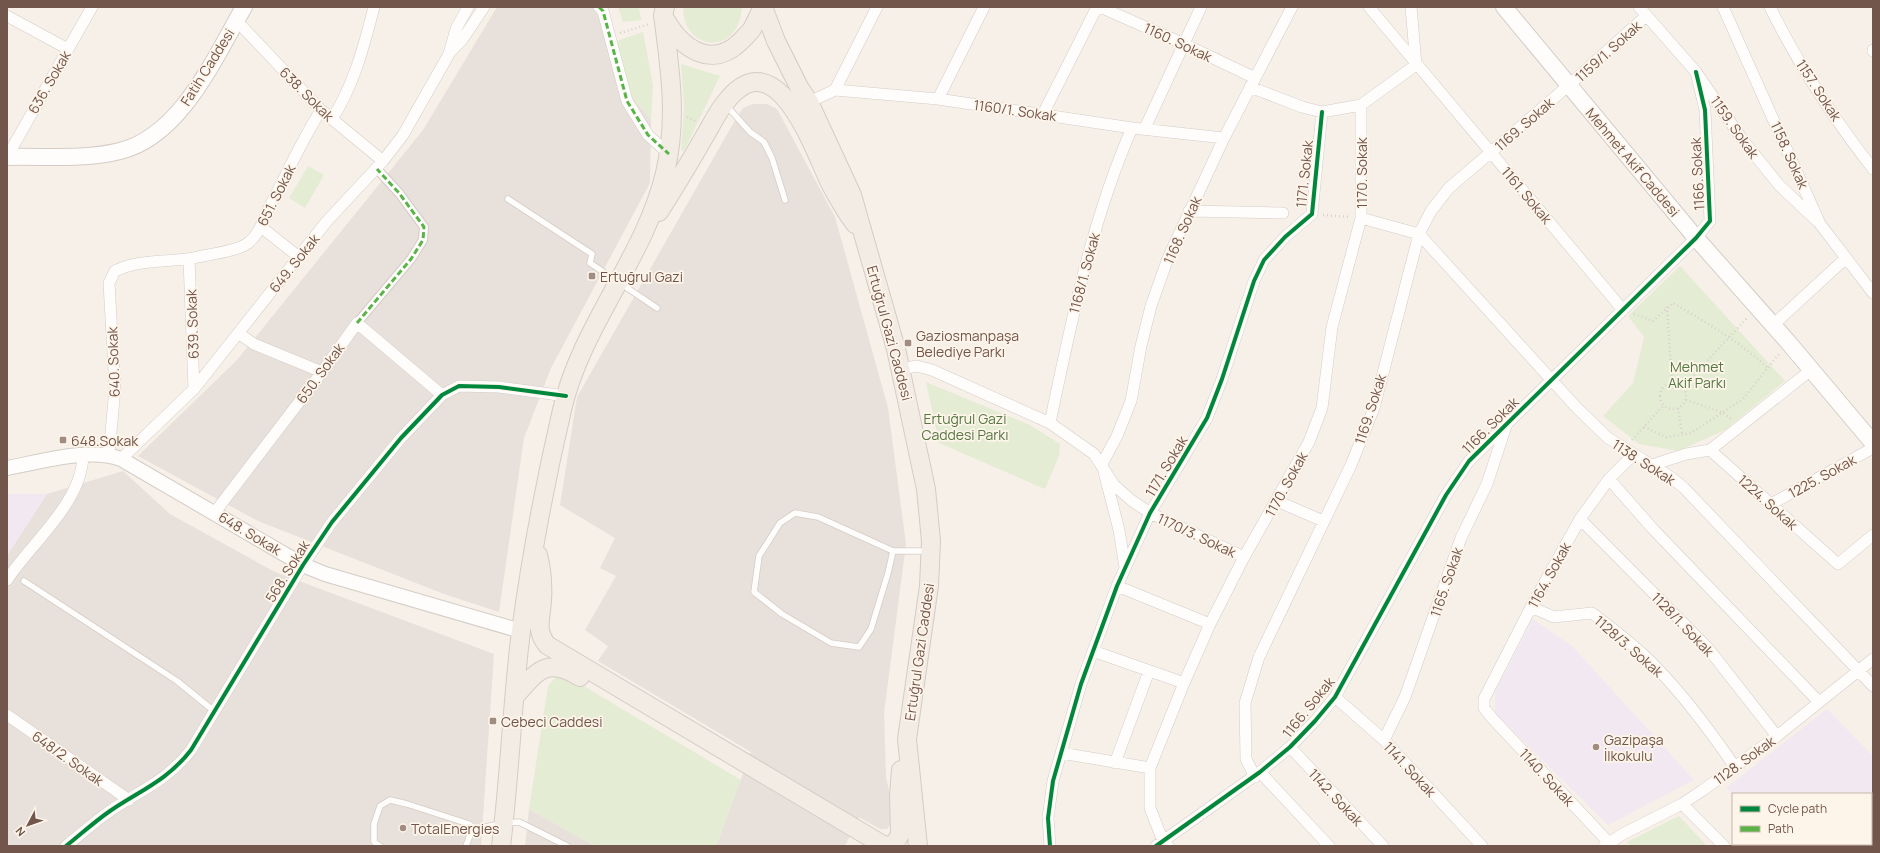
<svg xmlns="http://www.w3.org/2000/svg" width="1880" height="853" font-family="Manrope,sans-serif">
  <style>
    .industrial { fill: #e8e0da }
    .education { fill: #f2e8f1 }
    .green { fill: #e4ecd4 }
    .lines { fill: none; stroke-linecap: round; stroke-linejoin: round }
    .service-casing { stroke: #d4ccc6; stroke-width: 7 }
    .pedestrian-casing { stroke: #d4ccc6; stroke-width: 10 }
    .minor-casing { stroke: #d4ccc6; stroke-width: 12 }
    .tertiary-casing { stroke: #d4ccc6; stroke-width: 16 }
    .secondary-casing { stroke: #d5ccc6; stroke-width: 18 }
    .primary-casing { stroke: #d5cbc5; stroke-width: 20 }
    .path { stroke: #d9d0cd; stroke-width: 2.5; stroke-dasharray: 1 3; stroke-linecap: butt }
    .service { stroke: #fefdfc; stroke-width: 5.5 }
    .pedestrian { stroke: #fefdfc; stroke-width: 8 }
    .minor { stroke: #fefdfc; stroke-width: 11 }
    .tertiary { stroke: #fefdfc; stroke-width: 14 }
    .secondary { stroke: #fefdfc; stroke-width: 16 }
    .primary { stroke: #f2ece5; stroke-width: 18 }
    .quiet { stroke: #59b447; stroke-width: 3; stroke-dasharray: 6 3; stroke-linecap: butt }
    .cycleway-casing { stroke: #fef5ea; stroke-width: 6 }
    .cycleway { stroke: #00873e; stroke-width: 4 }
    .poi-dot { fill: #a18c82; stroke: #fef5ea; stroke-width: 1.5 }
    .labels { text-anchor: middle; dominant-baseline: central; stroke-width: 3.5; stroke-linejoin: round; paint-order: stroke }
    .street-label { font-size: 14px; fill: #73564b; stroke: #fef5ea }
    .poi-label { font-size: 14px; fill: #73564b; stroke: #fef5ea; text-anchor: start }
    .park-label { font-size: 14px; fill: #567843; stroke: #fef5ea }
  </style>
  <rect width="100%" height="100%" fill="#f6f0e9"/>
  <path class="industrial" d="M497,7H606L629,93L651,120L650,183L551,368L524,438L499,612L444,594L258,521L138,456L237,360L423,130Z
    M753,104H767L777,109L835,217L888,408L906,544L884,713L886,777L893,810L892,822L887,829H880L859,817L845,846H716L751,752L598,661L608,646L585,630L616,576L600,568L615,538L560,505L577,397L730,129L743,108Z
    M123,471L170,514L275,572L494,654L481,846H7V555L47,494Z
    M529,809L595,846H525Z"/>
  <path class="education" d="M7,494H47L7,556Z
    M1533,619L1573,647L1694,780L1608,825L1495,713V692Z
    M1827,709L1873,756V846H1784L1782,844H1871V794L1733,795L1726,788Z"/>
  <path class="green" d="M618,7H639L641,20L623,22Z
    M683,7H742C739,57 683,52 683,7Z
    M643,32L653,85L651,120L629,93L613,42Z
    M681,64L720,76L684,151L681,150L684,107Z
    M308,166L324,175L305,208L289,198Z
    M1680,266L1785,381L1725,430L1678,451L1639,444L1603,416L1633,383L1644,337L1628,316Z
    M926,382L1030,425L1060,444L1059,456L1045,489L939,443Z
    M557,676L572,679L741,780L716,846H595L529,809L548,686Z
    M1679,816L1707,846H1631L1627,842Z"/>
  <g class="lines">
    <defs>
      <path id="service" d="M726,105L750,132L764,142L772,158L785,200
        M508,199L592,254L590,263L657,308
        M893,551L888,573L871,629L859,647L831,643L782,614L754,592L759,556L780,523L795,513L818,517L893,551H928
        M24,581L177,681L214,711
        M380,846L374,842V824L380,806L390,800L407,804L469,824L476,829
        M466,846L470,835L476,829L504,823L519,822L567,846"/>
      <path id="pedestrian" d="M357,323L411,259L423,240L424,227L399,193L377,169"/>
      <path id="minor" d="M599,7L603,11L627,101L648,135L669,154
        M1100,7L1184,44L1255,78
        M1369,7L1623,310
        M1639,7L1696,72L1742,139L1779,185L1817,221
        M1723,7L1820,224L1873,293
        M1770,7C1798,64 1834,119 1873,169
        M7,16L68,49
        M236,20L321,110L383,161
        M1873,50V51
        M449,53L462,40L484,7
        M1250,87L1302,107L1322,112L1361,105L1416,65L1411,7
        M835,90L877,7
        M938,99L984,7
        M809,102L835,90L938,99L1132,128L1224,138
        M1043,114L1097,7
        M332,119C354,85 364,46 374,7
        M1145,128L1201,7
        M7,157L92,7
        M1189,211L1283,213
        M1361,218L1419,234L1577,408L1608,438L1672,478L1684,488L1873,686
        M261,227L299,257
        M189,259L194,389
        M1773,325L1846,258
        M238,333L254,344L322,372
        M901,369L917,366L932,370L1050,423L1094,454L1114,485L1131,500L1150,513L1244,557
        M1050,423C1071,323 1091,222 1132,128
        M1710,450L1838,564L1873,535
        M109,454L115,388L109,283L115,271C141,258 171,263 198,257C211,254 238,251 248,243C260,234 264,217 271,204C287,173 302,140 321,110
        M121,459L194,389L327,221L383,161L403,135L449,54L456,29L468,7
        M1652,465L1686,454L1710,450L1811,370
        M1609,479L1653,529L1819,702
        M1277,501L1323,521
        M1771,504L1873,448
        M215,512L322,372L357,323L442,395
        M1580,519L1707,647L1777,736
        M1125,567L1119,530L1102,464L1117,436L1131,401L1141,346L1151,306L1168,258L1224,138L1292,7
        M7,580C32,542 83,502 83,454
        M1117,586L1210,624
        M1531,607L1554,617L1592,613C1613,629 1636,646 1655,666C1685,697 1711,732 1735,767
        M1093,651L1184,683
        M1335,697L1384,740L1482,846
        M7,715L129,800
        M1384,740L1405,697L1461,538L1487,484L1506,426
        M1290,747L1383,846
        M1061,753L1150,768
        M1115,763L1149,671
        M1260,772L1329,846
        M1255,777L1246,759L1245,703L1259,657L1351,465L1374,408L1419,234L1431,211L1449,188L1569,85L1646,16
        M1682,804L1724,846
        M66,846C80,835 94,822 110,811C139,791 167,781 191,750L303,565L332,522L401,438L442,395L459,386L499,387L566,396
        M1050,846L1048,818L1053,781L1081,684L1117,586L1150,513L1207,418L1222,379L1254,281L1264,260L1285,237L1312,214L1322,112
        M1156,846L1260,772L1290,747L1315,721L1335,697L1446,495L1469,461L1696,238L1710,221L1705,110L1696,72
        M1168,846L1163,841L1150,808V768L1184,683L1210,624L1244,557L1309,442L1322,408L1332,327L1361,218V105
        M1604,846L1623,834L1682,804L1703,790L1777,736L1873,659
        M1612,846L1492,718L1484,708V699L1531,607L1580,519L1609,479L1633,455"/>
      <path id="tertiary" d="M7,468C41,462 88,447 121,459L303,565L325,574L521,631"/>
      <path id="secondary" d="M1504,7L1696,238L1788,342L1873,443
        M7,157C43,156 85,160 120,151C181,136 215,57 244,7"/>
      <path id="primary" d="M763,7L776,41L799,87L809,102L852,195L896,349L926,489L931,541L929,586L907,739L918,846
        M665,19C682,49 712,70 741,41C745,37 749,33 752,29C756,22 759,14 763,7
        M659,212C674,188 689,164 703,139C710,128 716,114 725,103C776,36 813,148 831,185C838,198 846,212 855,224
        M538,555C542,570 543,585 542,601C541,618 535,630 547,645L883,845L891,846L896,842L900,834L899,796L901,770
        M516,695C538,670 547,657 580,677
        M501,846C510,775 512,702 521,631C531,557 545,483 562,410C581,326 645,257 665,173C678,120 670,68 663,15L665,7"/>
    </defs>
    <use href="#service" class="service-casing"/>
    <use href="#pedestrian" class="pedestrian-casing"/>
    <use href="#minor" class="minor-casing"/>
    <use href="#tertiary" class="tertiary-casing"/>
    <use href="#secondary" class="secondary-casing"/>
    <use href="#primary" class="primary-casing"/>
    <path class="path" d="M620,33L649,24
      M687,117L697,122
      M1323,215L1350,217
      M1667,307L1672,383
      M1634,314L1653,321L1673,303C1707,323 1740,342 1769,369
      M1660 396a13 13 0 1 1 26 0a13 13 0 1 1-26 0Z
      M1683,387L1748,317
      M1686,400L1722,412L1731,419
      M1678,408L1682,434
      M1644,427L1666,437L1691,433L1743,399L1779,354
      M1632,440L1664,405"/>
    <use href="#service" class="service"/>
    <use href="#pedestrian" class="pedestrian"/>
    <use href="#minor" class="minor"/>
    <use href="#tertiary" class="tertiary"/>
    <use href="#secondary" class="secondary"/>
    <use href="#primary" class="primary"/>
    <path class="quiet" d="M599,7L603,11L627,101L648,135L669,154
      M357,323L411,259L423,240L424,227L399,193L377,169"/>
    <defs>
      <path id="cycleway" d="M66,846C80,835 94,822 110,811C139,791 167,781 191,750L303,565L332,522L401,438L442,395L459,386L499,387L566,396
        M1050,846L1048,818L1053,781L1081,684L1117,586L1150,513L1207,418L1222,379L1254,281L1264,260L1285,237L1312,214L1322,112
        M1156,846L1260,772L1290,747L1315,721L1335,697L1446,495L1469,461L1696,238L1710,221L1705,110L1696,72"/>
    </defs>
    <use href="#cycleway" class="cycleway-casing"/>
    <use href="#cycleway" class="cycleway"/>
  </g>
  <g class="poi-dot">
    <rect x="588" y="272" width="8" height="8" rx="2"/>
    <rect x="904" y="339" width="8" height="8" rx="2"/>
    <rect x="59" y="436" width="8" height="8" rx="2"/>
    <rect x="489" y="717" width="8" height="8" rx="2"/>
    <circle cx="1596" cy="747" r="4"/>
    <circle cx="403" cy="828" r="4"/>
  </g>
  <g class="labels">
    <g class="street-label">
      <text transform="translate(1178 42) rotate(25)">1160. Sokak</text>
      <text transform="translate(1608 51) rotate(-42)">1159/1. Sokak</text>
      <text transform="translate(207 67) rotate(-58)">Fatih Caddesi</text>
      <text transform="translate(49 82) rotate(-60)">636. Sokak</text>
      <text transform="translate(1819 90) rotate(57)">1157. Sokak</text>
      <text transform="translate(307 94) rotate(45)">638. Sokak</text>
      <text transform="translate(1015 110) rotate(8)">1160/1. Sokak</text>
      <text transform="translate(1524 124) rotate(-41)">1169. Sokak</text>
      <text transform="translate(1735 127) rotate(55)">1159. Sokak</text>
      <text transform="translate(1790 155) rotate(66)">1158. Sokak</text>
      <text transform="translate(1633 162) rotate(50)">Mehmet Akif Caddesi</text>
      <text transform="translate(1361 173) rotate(-90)">1170. Sokak</text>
      <text transform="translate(1304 174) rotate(-84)">1171. Sokak</text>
      <text transform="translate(1697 174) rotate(-93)">1166. Sokak</text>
      <text transform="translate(276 195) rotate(-63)">651. Sokak</text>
      <text transform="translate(1527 195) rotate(50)">1161. Sokak</text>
      <text transform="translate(1182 230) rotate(-66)">1168. Sokak</text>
      <text transform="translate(294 263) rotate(-51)">649. Sokak</text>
      <text transform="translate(1084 273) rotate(-75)">1168/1. Sokak</text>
      <text transform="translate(192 324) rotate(-92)">639. Sokak</text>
      <text transform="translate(890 333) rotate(75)">Ertuğrul Gazi Caddesi</text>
      <text transform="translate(113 362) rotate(-92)">640. Sokak</text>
      <text transform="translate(320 373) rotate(-54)">650. Sokak</text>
      <text transform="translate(1370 409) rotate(-72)">1169. Sokak</text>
      <text transform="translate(1490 425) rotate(-45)">1166. Sokak</text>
      <text transform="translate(1644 462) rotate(33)">1138. Sokak</text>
      <text transform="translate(1166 466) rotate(-59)">1171. Sokak</text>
      <text transform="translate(1822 476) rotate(-29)">1225. Sokak</text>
      <text transform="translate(1286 484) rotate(-61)">1170. Sokak</text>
      <text transform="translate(1768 502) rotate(42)">1224. Sokak</text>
      <text transform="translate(250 533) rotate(31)">648. Sokak</text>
      <text transform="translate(1197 535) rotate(25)">1170/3. Sokak</text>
      <text transform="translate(287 571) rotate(-58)">568. Sokak</text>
      <text transform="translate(1549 575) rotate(-61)">1164. Sokak</text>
      <text transform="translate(1446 582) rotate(-71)">1165. Sokak</text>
      <text transform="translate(1683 624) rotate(46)">1128/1. Sokak</text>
      <text transform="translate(1629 646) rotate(41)">1128/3. Sokak</text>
      <text transform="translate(919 652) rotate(-82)">Ertuğrul Gazi Caddesi</text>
      <text transform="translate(1308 707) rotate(-51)">1166. Sokak</text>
      <text transform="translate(68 758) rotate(35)">648/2. Sokak</text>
      <text transform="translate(1744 760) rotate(-36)">1128. Sokak</text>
      <text transform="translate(1410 769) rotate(47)">1141. Sokak</text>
      <text transform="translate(1547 777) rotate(47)">1140. Sokak</text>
      <text transform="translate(1336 797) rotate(47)">1142. Sokak</text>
    </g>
    <g class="poi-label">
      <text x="600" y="276">Ertuğrul Gazi</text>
      <text x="916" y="335">Gaziosmanpaşa<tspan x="916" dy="16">Belediye Parkı</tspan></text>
      <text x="71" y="440">648.Sokak</text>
      <text x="501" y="721">Cebeci Caddesi</text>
      <text x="1604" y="739">Gazipaşa<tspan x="1604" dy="16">İlkokulu</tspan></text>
      <text x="411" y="828">TotalEnergies</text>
    </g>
    <g class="park-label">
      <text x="1697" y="366">Mehmet<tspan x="1697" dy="16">Akif Parkı</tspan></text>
      <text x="965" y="418">Ertuğrul Gazi<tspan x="965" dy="16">Caddesi Parkı</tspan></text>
    </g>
  </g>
  <rect width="1880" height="853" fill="none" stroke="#73564b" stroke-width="16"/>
  <rect x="1732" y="793" width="140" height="52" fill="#fef5ea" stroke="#c6b5aa"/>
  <rect x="1740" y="806" width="20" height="6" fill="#00873e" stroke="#c6b5aa"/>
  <text x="1768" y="813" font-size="12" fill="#73564b">Cycle path</text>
  <rect x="1740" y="826" width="20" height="6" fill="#59b447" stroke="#c6b5aa"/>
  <text x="1768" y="833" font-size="12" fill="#73564b">Path</text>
  <g transform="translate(28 825) rotate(229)" stroke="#fef5ea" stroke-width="3" paint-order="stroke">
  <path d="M0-3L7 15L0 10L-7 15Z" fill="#73564b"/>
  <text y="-6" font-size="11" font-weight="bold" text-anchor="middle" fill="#73564b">N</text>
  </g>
</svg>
